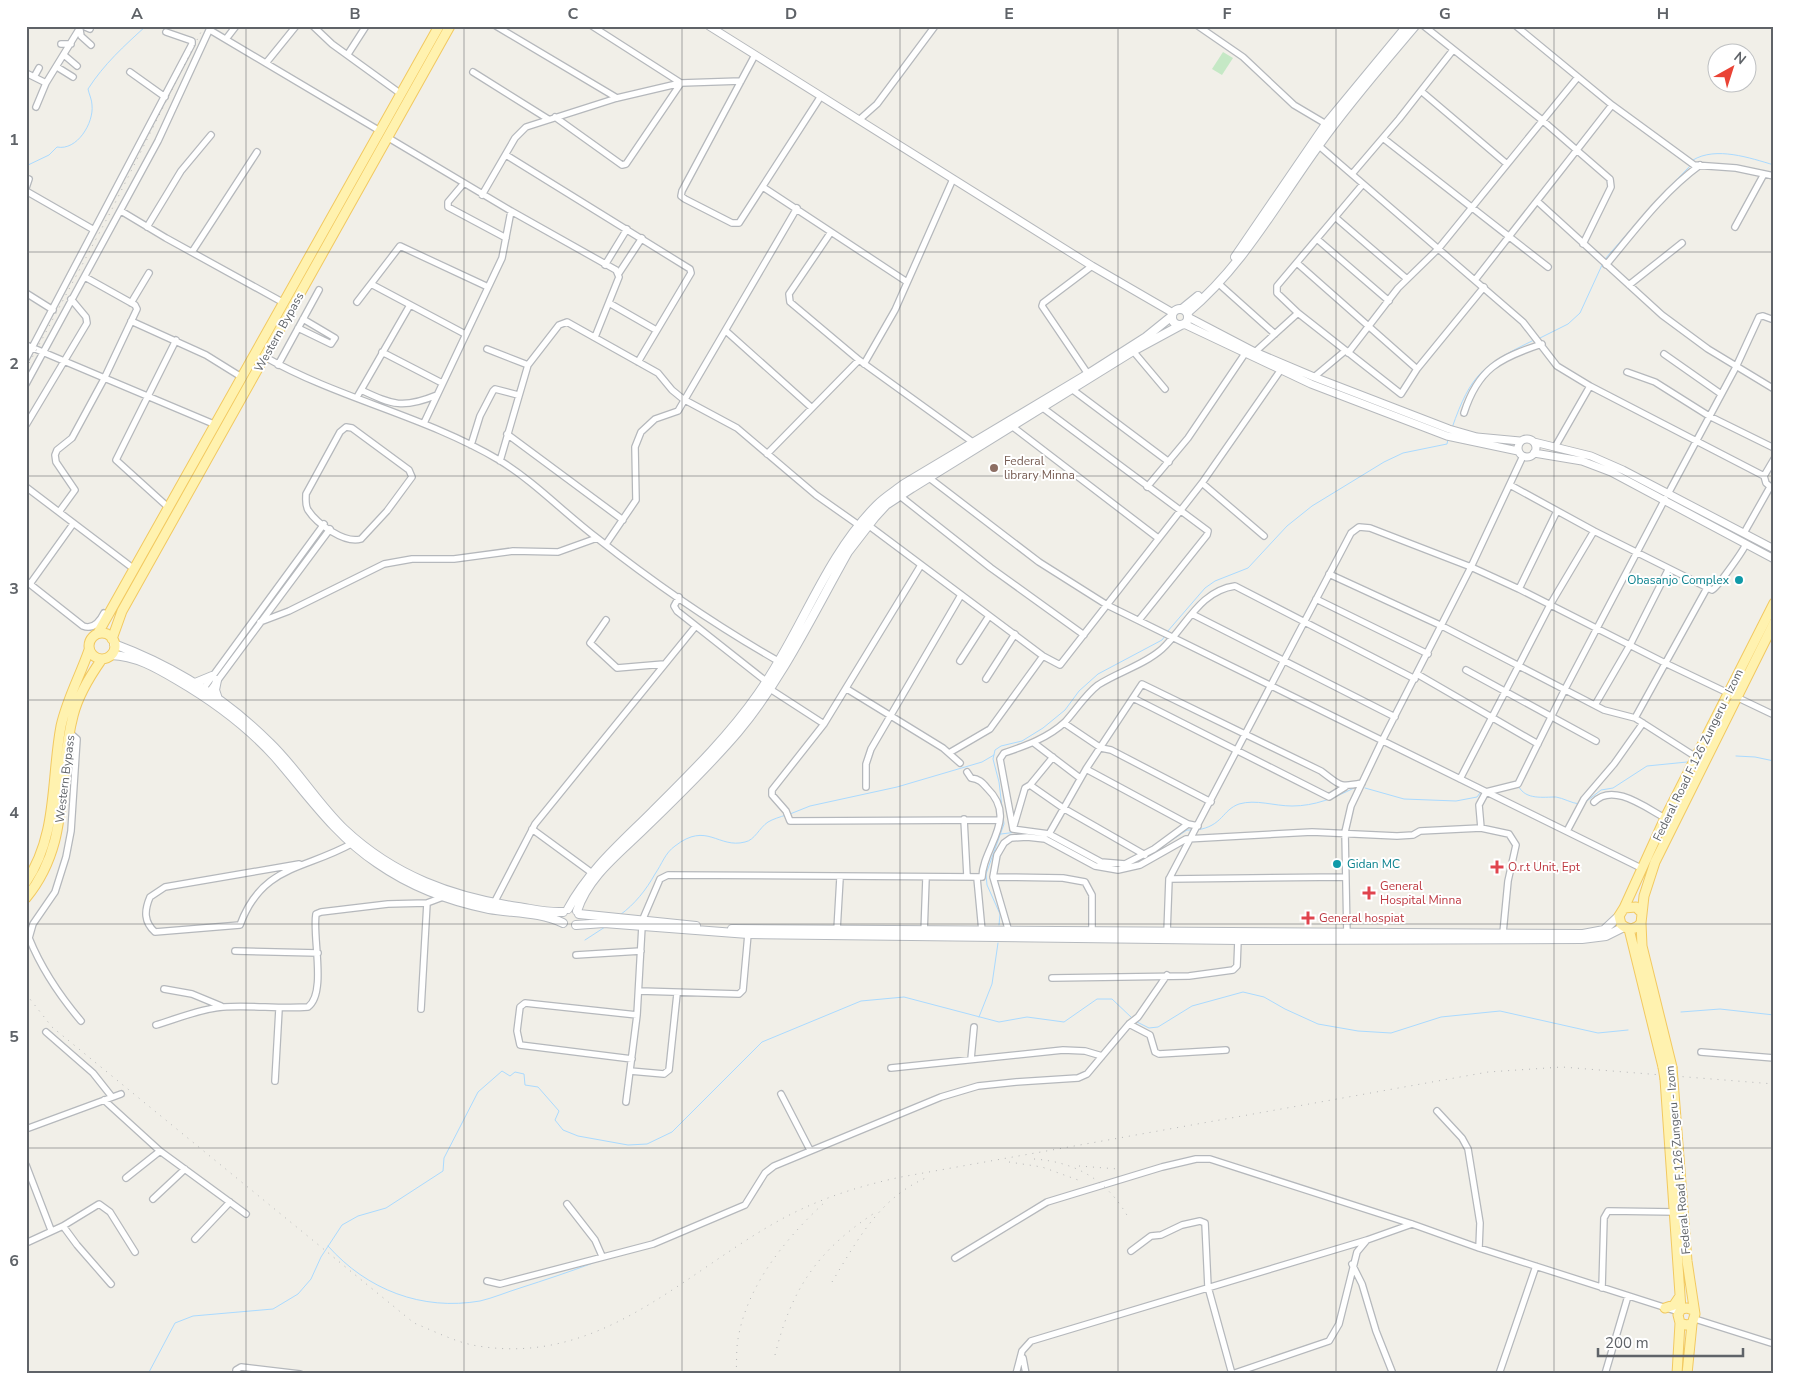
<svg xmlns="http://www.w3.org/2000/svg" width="1800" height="1400" font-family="'Nunito Sans',sans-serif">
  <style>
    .green { fill: #c5e8c5 }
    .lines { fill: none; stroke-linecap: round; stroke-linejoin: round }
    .stream { stroke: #aadaff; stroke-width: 1 }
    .minor-casing { stroke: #b5b8bc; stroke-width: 8 }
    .tertiary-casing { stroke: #b5b8bc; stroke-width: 9 }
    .secondary-casing { stroke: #b6babf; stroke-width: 10 }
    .primary-casing { stroke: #f2c960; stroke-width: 11 }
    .minor { stroke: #fff; stroke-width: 5.5 }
    .tertiary { stroke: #fff; stroke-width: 7 }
    .secondary { stroke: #fff; stroke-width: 8 }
    .primary { stroke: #fff2af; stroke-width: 9 }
    .rail { stroke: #b6b7b8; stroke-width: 1; stroke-dasharray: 1 6; stroke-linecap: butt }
    .primary-bridge-casing { stroke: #f2c960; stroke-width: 11; stroke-linecap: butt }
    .primary-bridge { stroke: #fff2af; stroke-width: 9 }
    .grid { fill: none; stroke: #5f6368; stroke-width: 1; stroke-opacity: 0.55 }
    .education-dot { fill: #8d6e63; stroke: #fff; stroke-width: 2 }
    .culture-dot { fill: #0f9aa8; stroke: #fff; stroke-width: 2 }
    .health-dot { fill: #e0444e; stroke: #fff; stroke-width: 2 }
    .labels { text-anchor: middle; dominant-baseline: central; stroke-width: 4; stroke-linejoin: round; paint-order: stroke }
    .street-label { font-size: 12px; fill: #5f6368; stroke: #fff }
    .education-label { font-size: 12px; fill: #785e54; stroke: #fff; text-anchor: start }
    .culture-label { font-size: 12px; fill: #0d838f; stroke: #fff; text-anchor: end }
    .health-label { font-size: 12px; fill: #be3a42; stroke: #fff; text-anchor: start }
    .neatline { fill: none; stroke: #5f6368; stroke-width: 2 }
    .grid-label { font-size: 16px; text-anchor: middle; font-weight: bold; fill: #5f6368 }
  </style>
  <rect width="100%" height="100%" fill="#f1efe8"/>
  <path class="green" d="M1223,52L1233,58L1222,75L1212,69Z"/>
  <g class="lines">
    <path class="stream" d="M1693,160C1716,146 1750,158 1774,165
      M26,166L49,155L57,147C77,151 94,123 92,105C92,100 89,94 88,89C104,64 124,46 146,26
      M1660,197L1690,166
      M1605,259L1647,211
      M1538,339L1568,324L1580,313L1602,265
      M1452,428C1471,373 1483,365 1534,340
      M1167,632L1205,588L1215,581L1248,568L1287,526L1312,506L1384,462L1403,453L1442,445L1447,444L1448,439
      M1736,756L1755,757L1774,761
      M1519,787C1526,800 1543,797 1556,797C1563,798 1571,803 1579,804
      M1365,788L1404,799L1456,801L1477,797L1480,793
      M1583,804L1601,790L1613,788L1647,766L1687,762
      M790,814L810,806L897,787L982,762L994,755
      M1197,830C1223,826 1222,810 1239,804C1256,799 1274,806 1292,806C1315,806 1334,798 1354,788
      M1001,834L1017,832
      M1132,864L1148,856L1187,830H1191
      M620,915C635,904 646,890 655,874C662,864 665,853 675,846C707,821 718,849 745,842C755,840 759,828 768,822C773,819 780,817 786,815
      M999,925L1000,914L987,885L986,874L1004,824L999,782L993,759L995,750L1001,746L1022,741L1043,728L1065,710L1079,691L1098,674L1162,640L1165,636
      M585,940L605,927
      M1681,1012L1720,1009L1774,1015
      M979,1017L992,984L998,943
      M1135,1021L1149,1028L1158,1027L1192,1006L1243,992L1264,997L1285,1009L1318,1024L1358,1031L1391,1033L1441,1017L1500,1011L1598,1033L1628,1030
      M328,1246C367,1290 422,1311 480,1301C493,1298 507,1292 520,1288C545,1280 569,1272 593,1263
      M148,1374L175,1323L193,1316L273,1309L298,1294L311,1279L321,1257L342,1225L358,1216L386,1208L443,1171L444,1158L478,1092L502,1071L510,1076L515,1072L524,1074L525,1085L538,1087L559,1111L555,1120L563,1130L578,1136L628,1145L647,1144L672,1132L762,1042L861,1001L904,997L999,1022L1027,1017L1064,1022L1097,999H1112L1132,1018"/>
    <defs>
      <path id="minor" d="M83,26L90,29
        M313,26L332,44L401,94
        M496,26L617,98
        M1198,26L1243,57L1294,105L1326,124
        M1424,26L1542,120L1610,179L1611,187L1583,244
        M1516,26L1612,105L1694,165L1736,168L1774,176
        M80,30L81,36L91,45
        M210,30L380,131
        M226,39L236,26
        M61,44H71
        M348,54L366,26
        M64,55L77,66
        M755,55L682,191L681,196L685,199L732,223H739L821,96
        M266,63L296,26
        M57,67L73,77
        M130,72L165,97
        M473,72L548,119
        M26,73L46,83
        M34,77L39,68
        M1421,91L1507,164
        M36,107L46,83L81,26
        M555,117L622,165L626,164L681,83L592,26
        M859,120L877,104L935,26
        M387,137L511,211L616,270L619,277L595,337
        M1383,138L1548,267
        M1318,145L1523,322L1557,366L1590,386L1764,476L1766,483L1774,490
        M506,155L690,269L691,273L638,362
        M1352,174L1399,119L1453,50
        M464,183L448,202V207L506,238
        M1363,184L1277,286V293L1298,313L1401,394L1417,369L1484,287
        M763,187L907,282
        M26,188L29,179
        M26,191L94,230
        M482,195L515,138L526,127L617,98L681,83L741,81
        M1537,201L1662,315L1708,349L1774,389
        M121,211L166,238L284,303
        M1335,217L1407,279
        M147,227L181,171L211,135
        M1735,227L1764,174
        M831,232L789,294L790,302L859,360L974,443
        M1317,239L1389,301
        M192,252L257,152
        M1297,263L1417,369
        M605,265L627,229
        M1606,265C1635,230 1663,192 1700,165
        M619,273L642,238
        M1475,280L1612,105
        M371,284L465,334
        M1219,284L1275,334
        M1629,285L1682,243
        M26,293L53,310
        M357,302L400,246L488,287
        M131,303L149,273
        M609,303L656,330
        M131,321L206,355L243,378
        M298,328L331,344L335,338L303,319
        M726,331L812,408
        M26,345L216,425
        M487,349L528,365
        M1133,351L1165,389
        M382,352L442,383
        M1255,352L1298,313
        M1348,353L1398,288L1439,248L1578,77
        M1664,354L1721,394
        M265,357C339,399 425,416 499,460C535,482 564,513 597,538C654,583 715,625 778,661
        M26,359L192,44V41L166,32
        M864,364L895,310L953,179
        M278,365L319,290
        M1627,372L1655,382L1709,416L1774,448
        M1088,374L1042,306L1043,303L1092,266
        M1314,377L1345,351
        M26,384L158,141L211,26
        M361,390C393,405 403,409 437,395
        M1073,390L1169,462
        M357,397L410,305
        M1043,408L1208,531L1207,535L1139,620
        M1464,413C1478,369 1499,358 1542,344
        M424,423L502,258L511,211
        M26,425L87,323L86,317L71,299
        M346,427L352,428L409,470L412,477L387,511L361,539C345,544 317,524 308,510C305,505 306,500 306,494L340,432Z
        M1013,427L1158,538
        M507,434L623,520
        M471,445L480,416L493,391L495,389L518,395
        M1555,447L1590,386
        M767,454L859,360
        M500,461L528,365L559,325L567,322L658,373L672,390L683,399L737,428L816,495L860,526
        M1764,476L1774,459
        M928,477L1039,562L1107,605L1643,869
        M1202,483L1264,536
        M1510,485L1594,531L1712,590C1717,588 1743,551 1746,544
        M26,487L134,569
        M1147,487L1188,438L1244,355
        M1669,492L1736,367L1759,317L1763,316L1774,320
        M900,496L991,568L1084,635
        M169,508L116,460L176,340
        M59,512L75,490L56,462L55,455L57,450L72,438L104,379L137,309L135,305L85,277
        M868,525L1043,656L1060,665L1202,483L1280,371
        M1744,533L1770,487
        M606,544L636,500L635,447L641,432L655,419L678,411L797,208
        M921,565L824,724L772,790V795L786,811L790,821L999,820
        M1329,574L1442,626L1604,710L1635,718L1696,757
        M26,581L83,626C93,630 100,621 104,613
        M30,584L73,524
        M1519,589L1557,511
        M679,597L674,606L677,611L767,682
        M1316,599L1428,654
        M1192,614L1395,717
        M606,620L590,643L617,668L664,664
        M260,622L289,611L384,564L412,559H454L513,551L558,552L597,538
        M960,661L989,616
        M1466,670L1596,741
        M1417,674L1538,744
        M986,679L1015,634
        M770,689L824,724
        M847,689L943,748L960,763
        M201,692L324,524
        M206,696L330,529
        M1133,698L1329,797L1345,787
        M1595,705L1630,645L1668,570
        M1635,718L1707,588
        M1064,723L1101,748L1111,750L1211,802
        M70,733L77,739L71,831L66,857L55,892L33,924L29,938C42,970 59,995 81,1021
        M1034,743L1080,778
        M949,753L990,729L1043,656
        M1086,769L1188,824L1198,826
        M1460,779L1550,605L1594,531
        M1030,785L1063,808L1145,855
        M866,787V764L871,749L961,595
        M1594,802C1613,782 1646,808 1665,818
        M964,819L967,876
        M1481,828L1479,805L1486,792L1518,784L1565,689L1665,499
        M532,829L592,873
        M1013,829L1000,759L1004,753C1025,746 1048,738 1065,722C1076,710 1085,695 1098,685C1118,672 1144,665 1162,649C1186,627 1199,591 1235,586L1415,679
        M1013,829L1049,834L1101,862L1125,864L1154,849L1188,824
        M1013,829L1025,788L1030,785L1053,757
        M1567,831L1584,799L1614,764L1643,723
        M1049,834L1086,769L1142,684L1321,771C1340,785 1338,788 1362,783
        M299,864L165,887L150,897C144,911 144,922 155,932L240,925C262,865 304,870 351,844
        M993,877L1063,878L1085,882L1092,895V933
        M977,878L982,931
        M1169,879L1345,877
        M494,903L535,824L695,627
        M642,921L660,879L668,875L982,877C983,846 1019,819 987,788C982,782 979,779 971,778L967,772
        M837,930L840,878
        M1009,932L993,877L997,855L1004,843L1011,838L1027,837L1045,839L1095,866L1118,870L1140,865L1186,839L1312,832L1397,836L1413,835L1420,831L1481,828L1509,834L1516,845L1508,881L1503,933
        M1167,933L1169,879L1351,533L1359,527L1370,528L1471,567L1519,589L1665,663L1774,715
        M924,934L926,878
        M1347,936L1345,832L1351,806L1382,741L1471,567L1523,456
        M235,951L318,953
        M576,955L641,951
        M1052,978L1189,976L1233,970L1237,966L1238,940
        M164,989L192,994L221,1006
        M639,991L739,994L743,990L748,934
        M421,1009L427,903
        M1129,1024L1150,1035L1155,1052L1159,1054L1226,1050
        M156,1025C176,1019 203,1008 223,1007C251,1005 279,1009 308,1007C327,993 312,936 316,914L321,912L388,904L427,903L443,897
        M46,1032L93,1073L112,1097
        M1701,1052L1774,1058
        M632,1059L520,1045L517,1031L520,1007L525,1003L637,1015
        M971,1059L974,1027
        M891,1068L1063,1050L1085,1051L1102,1056
        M630,1071L664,1074L669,1070L677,994
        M275,1081L279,1009
        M781,1094L810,1150
        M104,1100L160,1151L246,1214
        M626,1102L637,1015L642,926
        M1437,1111L1462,1138L1468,1149L1480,1223L1479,1248
        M26,1129L121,1094
        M26,1165L51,1230
        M126,1178L160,1151
        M153,1199L185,1169
        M567,1204L595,1240L602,1256
        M63,1226L77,1245L111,1284
        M195,1239L230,1202
        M26,1243L63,1226L99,1204L110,1212L135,1252
        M1131,1251L1151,1236L1161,1235L1182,1225L1200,1221L1205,1223L1208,1287L1232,1374
        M955,1258L1047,1202L1162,1167L1196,1159H1210L1412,1224L1479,1248L1679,1312
        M1352,1264L1362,1284L1376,1331L1393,1374
        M487,1281L500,1284L653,1244L745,1205L765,1173L774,1166L941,1097L978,1086L1016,1082L1078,1078L1087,1074L1129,1024L1138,1017L1167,975
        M1602,1288L1604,1218L1608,1211L1676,1212
        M1695,1319L1774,1344
        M1023,1358L1026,1374
        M236,1374V1370L241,1367L300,1374
        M1016,1374L1022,1351L1031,1341L1367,1240
        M1232,1374L1329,1341L1339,1324L1357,1252L1367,1240L1412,1224
        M1499,1374L1536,1266
        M1605,1374L1628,1296"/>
      <path id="tertiary" d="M709,26L1092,266L1173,313
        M1188,317L1255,352L1314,377L1449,429L1477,437L1520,441
        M1184,324L1311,384L1447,436L1518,451
        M1518 448a9 9 0 1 1 18 0a9 9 0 1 1-18 0Z
        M1534,442L1591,456L1623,470L1774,549
        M1534,453L1582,461L1611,472L1774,559"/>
      <path id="secondary" d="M1235,257L1326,124L1407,26
        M1182,309L1198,296
        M1172 317a8 8 0 1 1 16 0a8 8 0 1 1-16 0Z
        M1187,313C1244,265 1276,204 1319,145C1348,104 1382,65 1415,26
        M114,644C173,666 226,699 270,743C297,769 317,803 344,829C394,876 452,897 518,907C532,909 548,913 563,912
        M111,655C136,656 155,667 177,680C213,701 247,726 275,757C308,795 335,835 377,863C410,886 449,901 489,909C512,913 541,912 563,923
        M217,680L215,690L218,699
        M195,683L212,676
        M568,909C589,870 622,842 652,812C689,775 728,737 758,694C801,634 824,558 877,505C885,497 895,491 904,484L1088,374L1146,337L1172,316
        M577,911C588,876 621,852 646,827C677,797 709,766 738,732C783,678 814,612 848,552L875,517L886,505L912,488L1133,351L1181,325
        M579,914L696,926
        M576,925L604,923L748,934L1238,940L1582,939L1606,936L1624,927
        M732,929L1583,934L1604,930L1619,916"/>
      <path id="primary" d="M98,633L439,26
        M89 646a13 13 0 1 1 26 0a13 13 0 1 1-26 0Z
        M112,639L122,611L450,26
        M26,882C58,835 51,779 61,726C67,699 80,676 89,650
        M26,898C72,842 56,780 73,716C78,695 90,676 102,659
        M1624,908L1665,818L1774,603
        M1642,913L1636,907L1624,908L1619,916L1621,924C1628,931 1635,930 1641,923L1644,896L1655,862L1774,623
        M1641,923L1642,946L1672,1067
        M1629,929L1663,1067
        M1665,1079L1681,1309
        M1673,1080L1687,1261L1695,1314L1692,1324L1686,1325L1680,1323L1678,1315L1681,1309L1687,1308L1693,1310
        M1665,1308L1674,1305L1680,1296
        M1677,1374L1680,1323
        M1687,1374L1692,1324"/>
    </defs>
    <use href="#minor" class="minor-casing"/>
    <use href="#tertiary" class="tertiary-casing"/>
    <use href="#secondary" class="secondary-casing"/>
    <use href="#primary" class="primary-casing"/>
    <use href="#minor" class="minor"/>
    <use href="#tertiary" class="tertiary"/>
    <use href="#secondary" class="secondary"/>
    <use href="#primary" class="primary"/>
    <path class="rail" d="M26,369L110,213L204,26
      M26,994L52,1027L414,1323C434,1331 457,1343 478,1346C601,1366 682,1274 780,1220C818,1199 859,1186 901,1177L1488,1072L1562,1067L1774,1084
      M1034,1159C1076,1162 1107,1180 1128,1217
      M1009,1162L1042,1167L1078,1180
      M1079,1166L1118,1169
      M832,1282C858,1239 880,1197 928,1177
      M775,1355C791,1290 817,1251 873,1214
      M736,1374C737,1362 736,1350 738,1339C747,1285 786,1238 825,1202"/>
    <defs>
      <path id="primary-bridge" d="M1663,1067L1665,1079
        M1672,1067L1673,1080"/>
    </defs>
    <use href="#primary-bridge" class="primary-bridge-casing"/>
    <use href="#primary-bridge" class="primary-bridge"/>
  </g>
  <path class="grid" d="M246,26V1374M464,26V1374M682,26V1374M900,26V1374M1118,26V1374M1336,26V1374M1554,26V1374M26,252H1774M26,476H1774M26,700H1774M26,924H1774M26,1148H1774"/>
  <circle class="education-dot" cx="994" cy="468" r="5"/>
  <g class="culture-dot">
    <circle cx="1739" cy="580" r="5"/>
    <circle cx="1337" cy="864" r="5"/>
  </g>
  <g class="health-dot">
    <path d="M1494.5 859.5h5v5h5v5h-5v5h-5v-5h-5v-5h5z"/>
    <path d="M1366.5 885.5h5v5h5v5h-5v5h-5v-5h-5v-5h5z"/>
    <path d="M1305.5 910.5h5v5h5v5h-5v5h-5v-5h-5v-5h5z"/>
  </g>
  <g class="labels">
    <g class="street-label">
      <text transform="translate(279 332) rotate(-61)">Western Bypass</text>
      <text transform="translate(1698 755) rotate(-64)">Federal Road F.126 Zungeru - Izom</text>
      <text transform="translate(65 779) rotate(-83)">Western Bypass</text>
      <text transform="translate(1678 1160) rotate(-95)">Federal Road F.126 Zungeru - Izom</text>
    </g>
    <g class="education-label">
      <text x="1004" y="461">Federal<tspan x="1004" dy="14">library Minna</tspan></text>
    </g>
    <g class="culture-label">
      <text x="1729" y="580">Obasanjo Complex</text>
      <text x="1347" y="864" text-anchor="start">Gidan MC</text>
    </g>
    <g class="health-label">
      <text x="1508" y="867">O.r.t Unit, Ept</text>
      <text x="1380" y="886">General<tspan x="1380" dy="14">Hospital Minna</tspan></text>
      <text x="1319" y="918">General hospiat</text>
    </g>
  </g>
  <rect width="1800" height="1400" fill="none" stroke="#ffffff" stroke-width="55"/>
  <g transform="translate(1732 68) rotate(39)"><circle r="24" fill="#ffffff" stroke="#bfc1c3"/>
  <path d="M0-4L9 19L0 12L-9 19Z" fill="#ea4335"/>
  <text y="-8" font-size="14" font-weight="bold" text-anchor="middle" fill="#5f6368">N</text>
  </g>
  <path d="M1598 1348v8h145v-8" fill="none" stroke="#5f6368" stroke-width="2.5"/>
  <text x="1605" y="1348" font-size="15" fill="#5f6368" stroke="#ffffff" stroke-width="4" paint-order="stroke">200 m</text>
  <rect x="28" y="28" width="1744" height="1344" class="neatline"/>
  <g class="grid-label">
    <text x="137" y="19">A</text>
    <text x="355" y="19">B</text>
    <text x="573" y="19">C</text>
    <text x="791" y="19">D</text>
    <text x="1009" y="19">E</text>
    <text x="1227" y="19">F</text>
    <text x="1445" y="19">G</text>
    <text x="1663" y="19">H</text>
    <text x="14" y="145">1</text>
    <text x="14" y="369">2</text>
    <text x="14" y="594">3</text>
    <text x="14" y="818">4</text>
    <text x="14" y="1042">5</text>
    <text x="14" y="1266">6</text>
  </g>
</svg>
